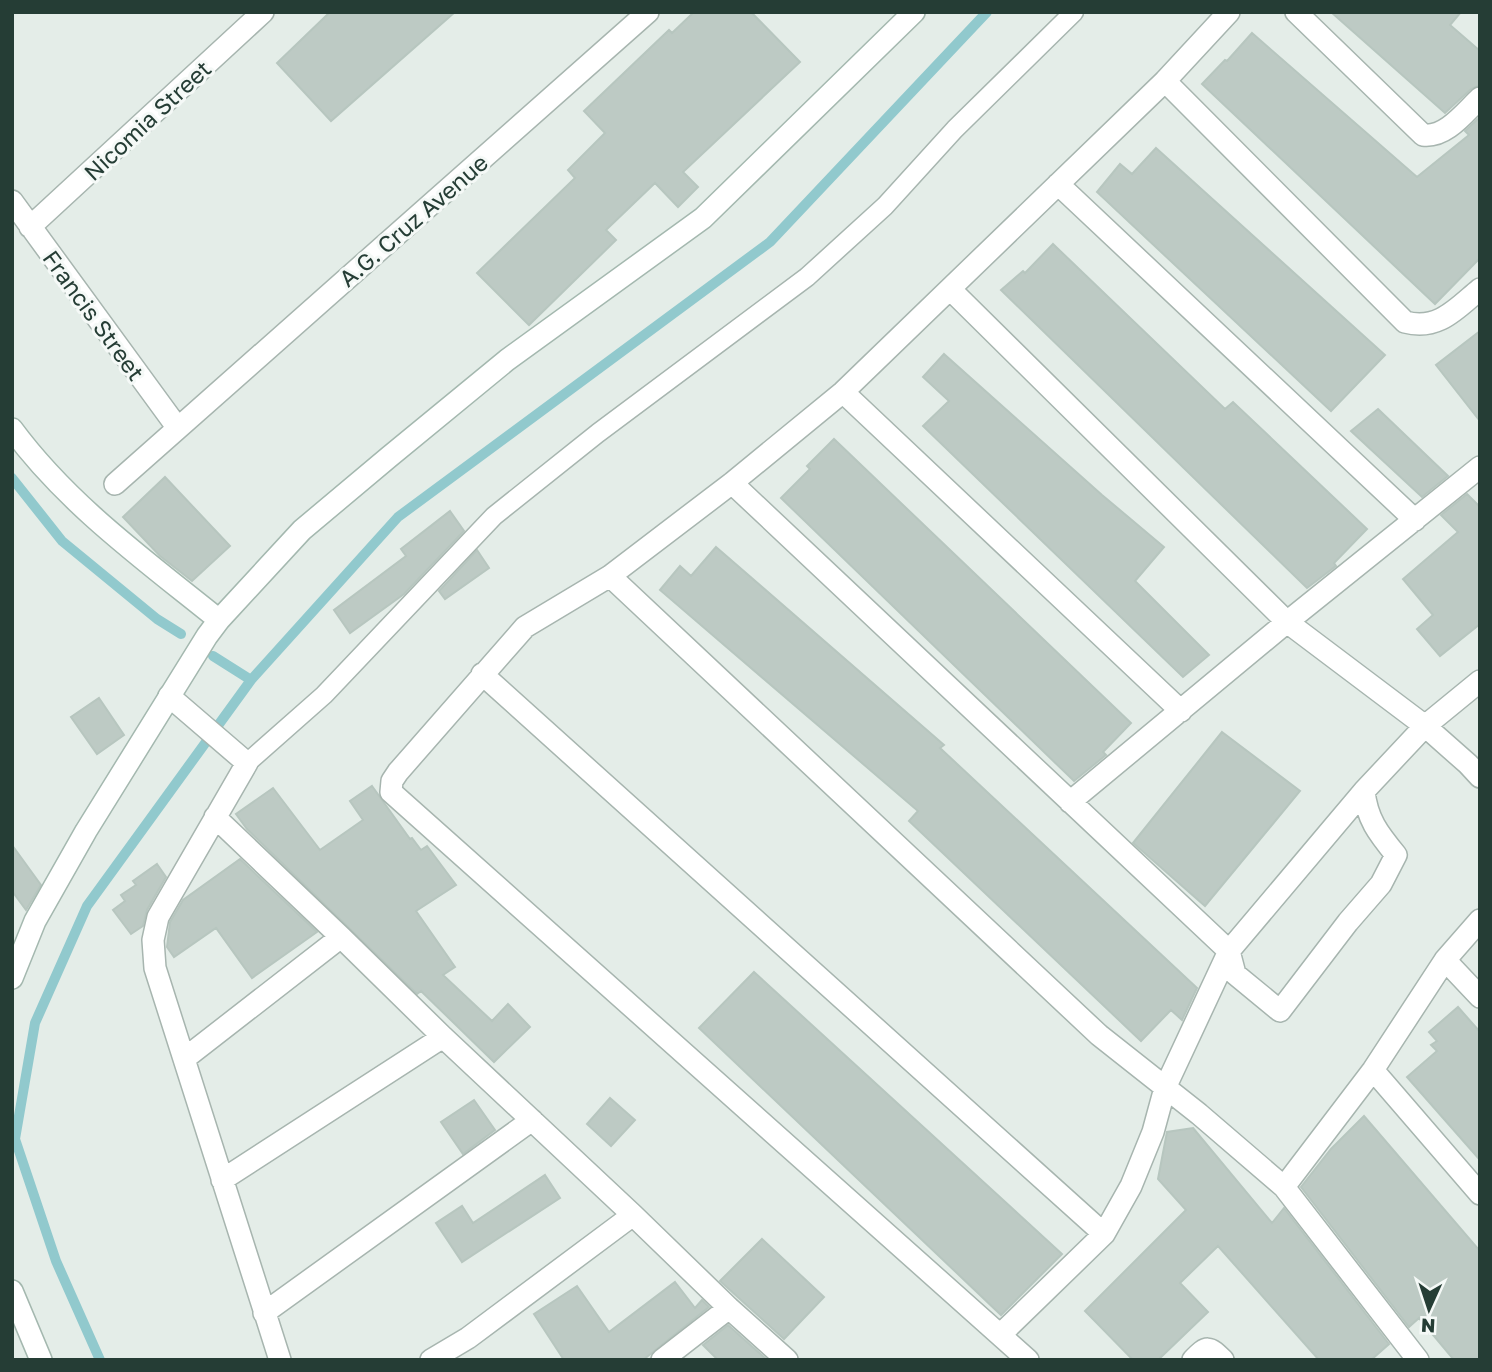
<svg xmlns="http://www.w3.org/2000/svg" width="1492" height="1372" font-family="'Golos Text',sans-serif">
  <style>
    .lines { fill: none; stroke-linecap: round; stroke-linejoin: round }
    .stream { stroke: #91c9cd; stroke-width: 10 }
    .building { fill: #bdcac4; stroke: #b7c6bf; stroke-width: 2 }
    .lane-casing { stroke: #a7b5af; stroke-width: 21 }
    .street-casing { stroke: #a7b5af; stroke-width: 24 }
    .secondary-casing { stroke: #a4b8af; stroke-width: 24 }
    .lane { stroke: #fff; stroke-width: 18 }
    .street { stroke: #fff; stroke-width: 21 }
    .secondary { stroke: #fff; stroke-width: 21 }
    .labels { text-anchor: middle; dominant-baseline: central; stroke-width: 6; stroke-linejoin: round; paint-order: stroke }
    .street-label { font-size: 23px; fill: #253d35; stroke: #f5f9f7 }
  </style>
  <rect width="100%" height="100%" fill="#e4ede8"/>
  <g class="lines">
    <path class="stream" d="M12,478L62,541L157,619L181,634
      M213,656L251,680
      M100,1360L56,1261L15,1139L35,1023L87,906L251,680L398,517L770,242L987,12"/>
  </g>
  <path class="building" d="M330,12H455L331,121L277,63Z
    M694,12H751L800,62L683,172L698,187L678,207L655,183L606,230L616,240L529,325L477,273L575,178L568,170L605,133L584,111L669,30L672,33Z
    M1331,12H1461L1450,25L1480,51V85L1471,89L1445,113Z
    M1252,33L1417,177L1469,135L1465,131L1480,117V258L1435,304L1202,84L1225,60L1227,61Z
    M1156,148L1385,355L1331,411L1097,192L1120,164L1132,174Z
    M1053,244L1225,409L1233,402L1367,529L1334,563L1336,566L1307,588L1001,290L1023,271L1025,273Z
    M1480,331V421L1436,365Z
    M944,354L1102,495L1164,547L1135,581L1209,655L1183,677L923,426L949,401L923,377Z
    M1378,409L1448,476L1422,497L1351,431Z
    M834,439L1131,723L1103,752L1106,755L1074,781L781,498L810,469L807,466Z
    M165,477L230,546L192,581L160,556L123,517Z
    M1467,494L1480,507V624L1440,656L1417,629L1433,615L1403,579L1458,532L1441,515Z
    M450,511L464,531L404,594L350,633L334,610L406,556L401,549Z
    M716,547L944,745L940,748L1197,988L1182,1020L1171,1010L1141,1041L909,821L918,811L660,590L680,566L691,576Z
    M477,550L489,568L445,599L439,591Z
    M99,698L124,735L97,754L71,717Z
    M1222,732L1300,791L1205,906L1133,843Z
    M372,786L410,839L412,838L421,850L427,846L456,885L416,911L455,967L443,975L492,1021L508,1004L530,1027L494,1062L421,991L417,994L247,829L236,814L273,788L320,850L363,820L350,801Z
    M12,845L41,885L26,910L12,891Z
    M240,859L317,932L252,978L216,928L174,957L167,947L170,922L183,900Z
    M157,864L166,877L147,910L143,926L131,934L113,910L125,901L121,895L136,885L133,881Z
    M754,972L1062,1254L1001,1315L699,1028Z
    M1458,1007L1480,1032V1160L1407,1077L1437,1051L1431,1045L1437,1041L1429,1032Z
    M610,1098L635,1120L611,1146L587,1124Z
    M474,1100L495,1130L463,1154L441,1122Z
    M1364,1116L1480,1251V1360H1454L1419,1318L1409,1327L1301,1187L1331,1149Z
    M1193,1128L1272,1223L1284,1208L1389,1344L1371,1360H1319L1218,1246L1180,1283L1208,1312L1158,1360H1133L1085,1311L1186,1210L1158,1179L1167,1132Z
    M545,1175L560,1198L462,1262L436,1223L462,1206L473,1223Z
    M762,1239L824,1297L784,1339L720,1281Z
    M675,1282L695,1308L702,1300L709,1307L643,1360H564L534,1314L577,1286L609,1332Z
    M728,1325L766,1359L718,1360L703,1345Z"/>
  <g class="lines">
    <defs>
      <path id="lane" d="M247,763L324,695L494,516L598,433L807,277L885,206L955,129L1074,12"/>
      <path id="street" d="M1296,12L1423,135C1446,138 1465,112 1480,98
        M1165,81L1405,322C1438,331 1456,309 1480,289
        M1058,184L1415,520
        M12,201L177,427
        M30,227L263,12
        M950,289L1287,622L1425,726L1468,764L1480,777
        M843,392L1181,711
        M732,483L1229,951L1235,974L1280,1011L1348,922L1381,884L1396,855C1378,833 1367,819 1364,791
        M115,484L648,12
        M610,576L1099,1035L1199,1114L1284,1187L1418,1360
        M482,674L1104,1234
        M169,696L247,763L158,917L153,940L155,968L280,1360
        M1070,802L1287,622L1480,467
        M215,817L341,937L443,1037L633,1215L729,1308L787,1360
        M1445,960L1480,997
        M184,1059L341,937
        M1373,1070L1480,1194
        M222,1180L443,1037
        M1284,1187L1373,1070L1445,960L1480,920
        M264,1313L532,1120
        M1000,1335L1104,1234L1131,1186L1153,1132L1165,1088L1229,951L1364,791L1425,726L1480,681
        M431,1360L468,1338L633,1215
        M662,1360L729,1308
        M1028,1360L391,792L392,781L398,772L525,627L610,576L732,483L843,392L1165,81L1229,12
        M1193,1360C1207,1345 1209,1346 1223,1360"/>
      <path id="secondary" d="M12,429C68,505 146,561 219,620
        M12,978L35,921L86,831L207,636L219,620L302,530L389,457L507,360L703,218L914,12
        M12,1291L41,1360"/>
    </defs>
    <use href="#lane" class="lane-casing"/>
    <use href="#street" class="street-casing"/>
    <use href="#secondary" class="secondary-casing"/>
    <use href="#lane" class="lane"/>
    <use href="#street" class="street"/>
    <use href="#secondary" class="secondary"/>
  </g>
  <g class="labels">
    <g class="street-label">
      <text transform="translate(147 120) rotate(-43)">Nicomia Street</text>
      <text transform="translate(413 220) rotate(-41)">A.G. Cruz Avenue</text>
      <text transform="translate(94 315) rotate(54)">Francis Street</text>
    </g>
  </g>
  <rect width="1492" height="1372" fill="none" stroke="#253d35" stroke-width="28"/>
  <g transform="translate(1429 1309) rotate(183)" stroke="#f5f9f7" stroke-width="5" paint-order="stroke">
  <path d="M0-5L12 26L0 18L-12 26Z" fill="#253d35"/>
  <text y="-10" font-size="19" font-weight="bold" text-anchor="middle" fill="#253d35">N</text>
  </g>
</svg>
